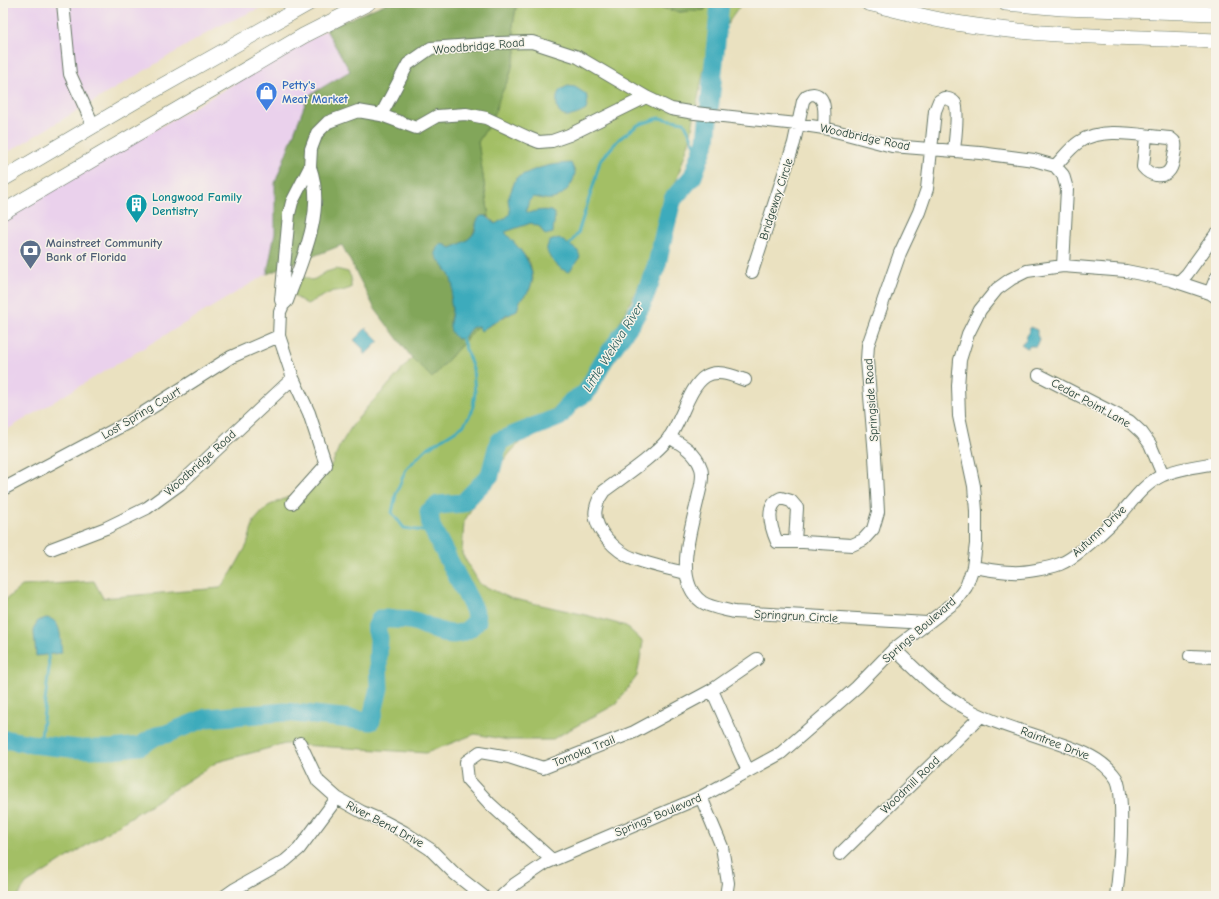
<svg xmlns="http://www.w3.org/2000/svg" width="1219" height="899" font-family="'Comic Neue',sans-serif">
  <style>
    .built { fill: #ead1ec }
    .green { fill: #a3bf65; stroke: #617e4c }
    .forest { fill: #82a65a; stroke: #507247 }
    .water { fill: #3eabbc; stroke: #2e7478 }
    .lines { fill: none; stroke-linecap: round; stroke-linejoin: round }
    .stream { stroke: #3eabbc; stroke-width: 3 }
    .river { stroke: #3eabbc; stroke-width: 19 }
    .minor-casing { stroke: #667665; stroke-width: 14 }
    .major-casing { stroke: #667665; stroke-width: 16 }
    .minor { stroke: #fff; stroke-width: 12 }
    .major { stroke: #fff; stroke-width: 15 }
    .labels { text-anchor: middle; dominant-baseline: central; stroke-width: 3; stroke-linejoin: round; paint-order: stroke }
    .street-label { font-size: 12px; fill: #1f3d34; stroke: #f7f3e8 }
    .shop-label { font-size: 12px; font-weight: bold; fill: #366cbe; stroke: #f7f3e8; text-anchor: start }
    .culture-label { font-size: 12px; font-weight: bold; fill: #0d838f; stroke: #f7f3e8; text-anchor: start }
    .service-label { font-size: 12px; font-weight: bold; fill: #4e5e75; stroke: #f7f3e8; text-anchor: start }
    .water-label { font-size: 13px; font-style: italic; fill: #285e5d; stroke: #f7f3e8 }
  </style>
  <rect width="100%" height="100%" fill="#f7f3e8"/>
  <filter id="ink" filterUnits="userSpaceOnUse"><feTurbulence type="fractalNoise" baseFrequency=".025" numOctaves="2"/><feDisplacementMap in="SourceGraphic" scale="8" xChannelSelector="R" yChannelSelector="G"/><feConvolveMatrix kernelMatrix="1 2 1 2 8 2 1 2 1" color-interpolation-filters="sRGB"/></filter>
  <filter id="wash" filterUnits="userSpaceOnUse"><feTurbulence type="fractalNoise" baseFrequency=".012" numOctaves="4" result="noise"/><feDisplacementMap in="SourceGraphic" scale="16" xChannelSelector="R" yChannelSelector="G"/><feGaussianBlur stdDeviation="0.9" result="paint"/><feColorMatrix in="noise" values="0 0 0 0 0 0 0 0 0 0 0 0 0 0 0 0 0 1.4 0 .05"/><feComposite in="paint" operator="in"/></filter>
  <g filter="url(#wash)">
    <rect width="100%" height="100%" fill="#eae1c0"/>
    <path class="built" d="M3,3H58L80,109L3,155Z
      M68,3H272L217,27L89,104L75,72Z
      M326,30L351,71L275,183V233L267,274L3,432V219Z"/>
    <path class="green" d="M517,3H641L679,12L705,10L707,3H742L707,53L690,139L646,272L591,378L541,419L490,475L464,522L462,554L480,584L510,598L586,615L626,626L643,642L637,676L616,704L551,740H508L475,734L426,753L285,744L217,762L26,884L18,896H3V602L22,586L94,581L103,598L220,588L232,572L247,545L254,521L268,506L295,494L320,480L333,462L339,447L352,426L369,405L385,389L412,358L432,378L478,326L482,330C487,326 494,324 499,320C506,316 510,313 517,310L520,300L529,291L533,279L530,263L518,247L489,217L478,142L493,118L500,96L509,78L516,52L513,24Z
      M336,269L348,272L351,277V288L342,291H333L307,304L294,296L301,276L311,280L315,279L326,272Z"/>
    <path class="forest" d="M387,3H517L513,24L516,52L509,78L500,96L493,118L478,142L489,217C474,211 477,230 471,237C466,242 458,245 451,248L448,247L445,245L438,246L435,253C439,264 450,269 452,282C454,289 452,292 451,298C451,302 452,306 452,310C452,313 450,316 450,320C449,328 453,333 457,339L464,338C468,332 470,326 478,326L432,378L412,358L375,309L342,245L267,274L275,233V183L308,96L350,71L326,30L340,23Z
      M641,3H707L705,10L679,12Z"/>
    <path class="water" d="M568,86L575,87L586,94L588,101L586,110C576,116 559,122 557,106C557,102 556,97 558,93C560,89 564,88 568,86Z
      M571,163C572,166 574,169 575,172C575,183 562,198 552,199C546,200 539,198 533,197L529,201L526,211L528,213C536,211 547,208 555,213C555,220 553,226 553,233L545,235L540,227L531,223L505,232C518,248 542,269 528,292C526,295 522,297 520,301C519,304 518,307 517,310L509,315L507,314C499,321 490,324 481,331L478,326C470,326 468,332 464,338L457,339C446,328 451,324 452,310C452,306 450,302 451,298C452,292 454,289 452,283C450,270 439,264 435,253L438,246L443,244L451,248C460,244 471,240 475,231C477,224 475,221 481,216H486L495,224L506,218L510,213L508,199L516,178C536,168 548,164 571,163Z
      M559,238L578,251L580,257L569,272C561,271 545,256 547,247C548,244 549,243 550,241Z
      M1030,327L1037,330V335L1039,339L1036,346H1030L1027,348L1021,344L1026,339Z
      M366,328L379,341L365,355L363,352L364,350L354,340Z
      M46,618C63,619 60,641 62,653L36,656L34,633V627L38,621Z"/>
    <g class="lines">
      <path class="stream" d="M568,247L578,233L594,183L600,161L619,139L638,125L659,118L684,122L692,138L700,158
        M434,533L404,528L392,513L396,494L406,469L426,449L463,426L472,412L475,393L473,369L462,338
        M40,745L49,668L48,655"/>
      <path class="river" d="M3,740H9L31,744L80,749H112L140,746L156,736L166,734L206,718L285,712L371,721L379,688L378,659L379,638L376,628L380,619C391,619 403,618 414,621C431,626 449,641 467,630C471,627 474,624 477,621L474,609L431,526L429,512L438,505L463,503L490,475L499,441L559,417L572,401L586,393L604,360L631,323L641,306L657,264L670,208L673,199L693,176L706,141L720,3"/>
    </g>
  </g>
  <g filter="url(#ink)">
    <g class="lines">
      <defs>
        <path id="minor" d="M63,3L70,74L93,125
          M381,115L408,64L431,48L498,43L532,42L578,57L646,97L671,109L695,113L797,124L824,128L892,146L980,153L1034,160L1055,166L1063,175L1067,189L1063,266
          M1055,166C1062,159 1070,148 1079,142C1103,126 1142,136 1170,138C1172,140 1174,140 1175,143C1176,146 1175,151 1174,155C1173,166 1170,177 1156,175C1150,174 1147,172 1143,167L1146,136
          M752,272L794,143L803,101C805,97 808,94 813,94C828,96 824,118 824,128
          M1179,282L1187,274L1216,234
          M1210,293L1216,278
          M283,305L281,300L289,214L292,202L310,167L311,149L317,133L328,122L358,111L381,115L416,128L437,116L466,114L486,118L529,138L539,142L552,141L569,135L646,97
          M1039,375L1129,421L1142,433L1150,444L1163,475
          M669,437C683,445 696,453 701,468C704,477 700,489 698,498C692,527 672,581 702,602C711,608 724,609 734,612L927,623
          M3,489L129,422L231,357L279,336
          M292,503L326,465L309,413L293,378L279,336L280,312L283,305L287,301C302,260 326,211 310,167
          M795,542L797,508L791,501L781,498C764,506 771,528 777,542H803L852,545L863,540L873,529L878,512L875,456L867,360L868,345L900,253L919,212L927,189L935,111L939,101L944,98C948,99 952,99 955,103C959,112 955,140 954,150
          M51,549L106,528L147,508L180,484L293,378
          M973,567C986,569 999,572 1012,572C1024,573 1049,568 1060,564C1076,558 1109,526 1121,514C1134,499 1144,484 1163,475C1179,468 1199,466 1216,463
          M686,573C669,569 651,565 635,559C617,553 591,528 596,508C597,501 600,497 604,491C624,476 652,458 668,439C681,423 689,386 706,376C718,369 733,376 745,380
          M894,649C916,669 937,693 964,707C990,722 1020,730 1049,740C1074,749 1100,755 1116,778C1126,794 1119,876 1116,896
          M1190,656L1216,657
          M712,690L748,771
          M300,743L318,781L337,798L362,812L385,822L404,832L430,849L455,874L483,896
          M701,797L722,847L728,883L726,896
          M840,854L981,716
          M552,860L490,804L468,780L466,762L480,752L509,757L543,768L634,732L712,690L757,659
          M225,896L235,889L285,861L299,849L337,798
          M502,896L515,884L546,863L701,797L781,753L857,687L894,649L955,602L966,587L973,567L976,544V511L974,486L959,416L958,386L960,360L968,334L980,310L997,289L1011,279L1027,271L1063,266L1126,271L1171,280L1210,293L1216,297"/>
        <path id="major" d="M868,3C897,10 926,18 956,23C1042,37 1130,37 1216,41
          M1005,3L1062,8L1216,13
          M3,179L137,100L309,3
          M3,212L303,36L368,3"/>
      </defs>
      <use href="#minor" class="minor-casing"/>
      <use href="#major" class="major-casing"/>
      <use href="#minor" class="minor"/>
      <use href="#major" class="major"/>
    </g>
  </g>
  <defs>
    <symbol id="shop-pin" viewBox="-11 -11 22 30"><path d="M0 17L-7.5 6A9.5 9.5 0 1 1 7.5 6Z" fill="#3f7fe0" stroke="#f7f3e8"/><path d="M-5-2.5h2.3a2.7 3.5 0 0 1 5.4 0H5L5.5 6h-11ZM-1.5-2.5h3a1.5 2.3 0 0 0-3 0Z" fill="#fff"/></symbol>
    <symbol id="building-pin" viewBox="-11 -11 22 30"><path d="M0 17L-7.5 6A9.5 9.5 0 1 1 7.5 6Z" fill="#0f9aa8" stroke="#f7f3e8"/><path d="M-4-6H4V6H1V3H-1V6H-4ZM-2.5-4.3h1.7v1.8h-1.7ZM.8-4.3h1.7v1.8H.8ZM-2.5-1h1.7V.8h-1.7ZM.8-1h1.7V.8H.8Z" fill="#fff"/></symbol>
    <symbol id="bank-pin" viewBox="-11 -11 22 30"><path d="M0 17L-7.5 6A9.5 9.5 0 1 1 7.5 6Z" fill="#5c6f8a" stroke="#f7f3e8"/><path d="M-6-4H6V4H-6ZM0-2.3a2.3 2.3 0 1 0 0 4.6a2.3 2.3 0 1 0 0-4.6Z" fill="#fff"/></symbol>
  </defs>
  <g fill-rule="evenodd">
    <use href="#shop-pin" x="254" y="80" width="25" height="34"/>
    <use href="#building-pin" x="124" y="192" width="25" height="34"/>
    <use href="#bank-pin" x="18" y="238" width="25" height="34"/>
  </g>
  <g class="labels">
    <g class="street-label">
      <text transform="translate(479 46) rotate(-5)">Woodbridge Road</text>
      <text transform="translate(865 137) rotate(12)">Woodbridge Road</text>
      <text transform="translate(776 199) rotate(-72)">Bridgeway Circle</text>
      <text transform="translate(871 400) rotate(-94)">Springside Road</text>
      <text transform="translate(1091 403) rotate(29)">Cedar Point Lane</text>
      <text transform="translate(141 413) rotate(-31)">Lost Spring Court</text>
      <text transform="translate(200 463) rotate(-42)">Woodbridge Road</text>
      <text transform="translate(1099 531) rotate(-43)">Autumn Drive</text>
      <text transform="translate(796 616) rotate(3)">Springrun Circle</text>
      <text transform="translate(919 630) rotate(-41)">Springs Boulevard</text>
      <text transform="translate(1055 743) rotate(21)">Raintree Drive</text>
      <text transform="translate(584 751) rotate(-22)">Tomoka Trail</text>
      <text transform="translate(910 785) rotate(-44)">Woodmill Road</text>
      <text transform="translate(658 815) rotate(-23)">Springs Boulevard</text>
      <text transform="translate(385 824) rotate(28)">River Bend Drive</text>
    </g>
    <g class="shop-label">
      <text x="282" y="85">Petty's<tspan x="282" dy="14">Meat Market</tspan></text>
    </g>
    <g class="culture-label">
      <text x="152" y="197">Longwood Family<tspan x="152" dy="14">Dentistry</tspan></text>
    </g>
    <g class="service-label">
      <text x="46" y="243">Mainstreet Community<tspan x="46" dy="14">Bank of Florida</tspan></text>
    </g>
    <g class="water-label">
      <text transform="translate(613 347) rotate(-58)">Little Wekiva River</text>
    </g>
  </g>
  <rect width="1219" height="899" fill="none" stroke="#f7f3e8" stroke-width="16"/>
</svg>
